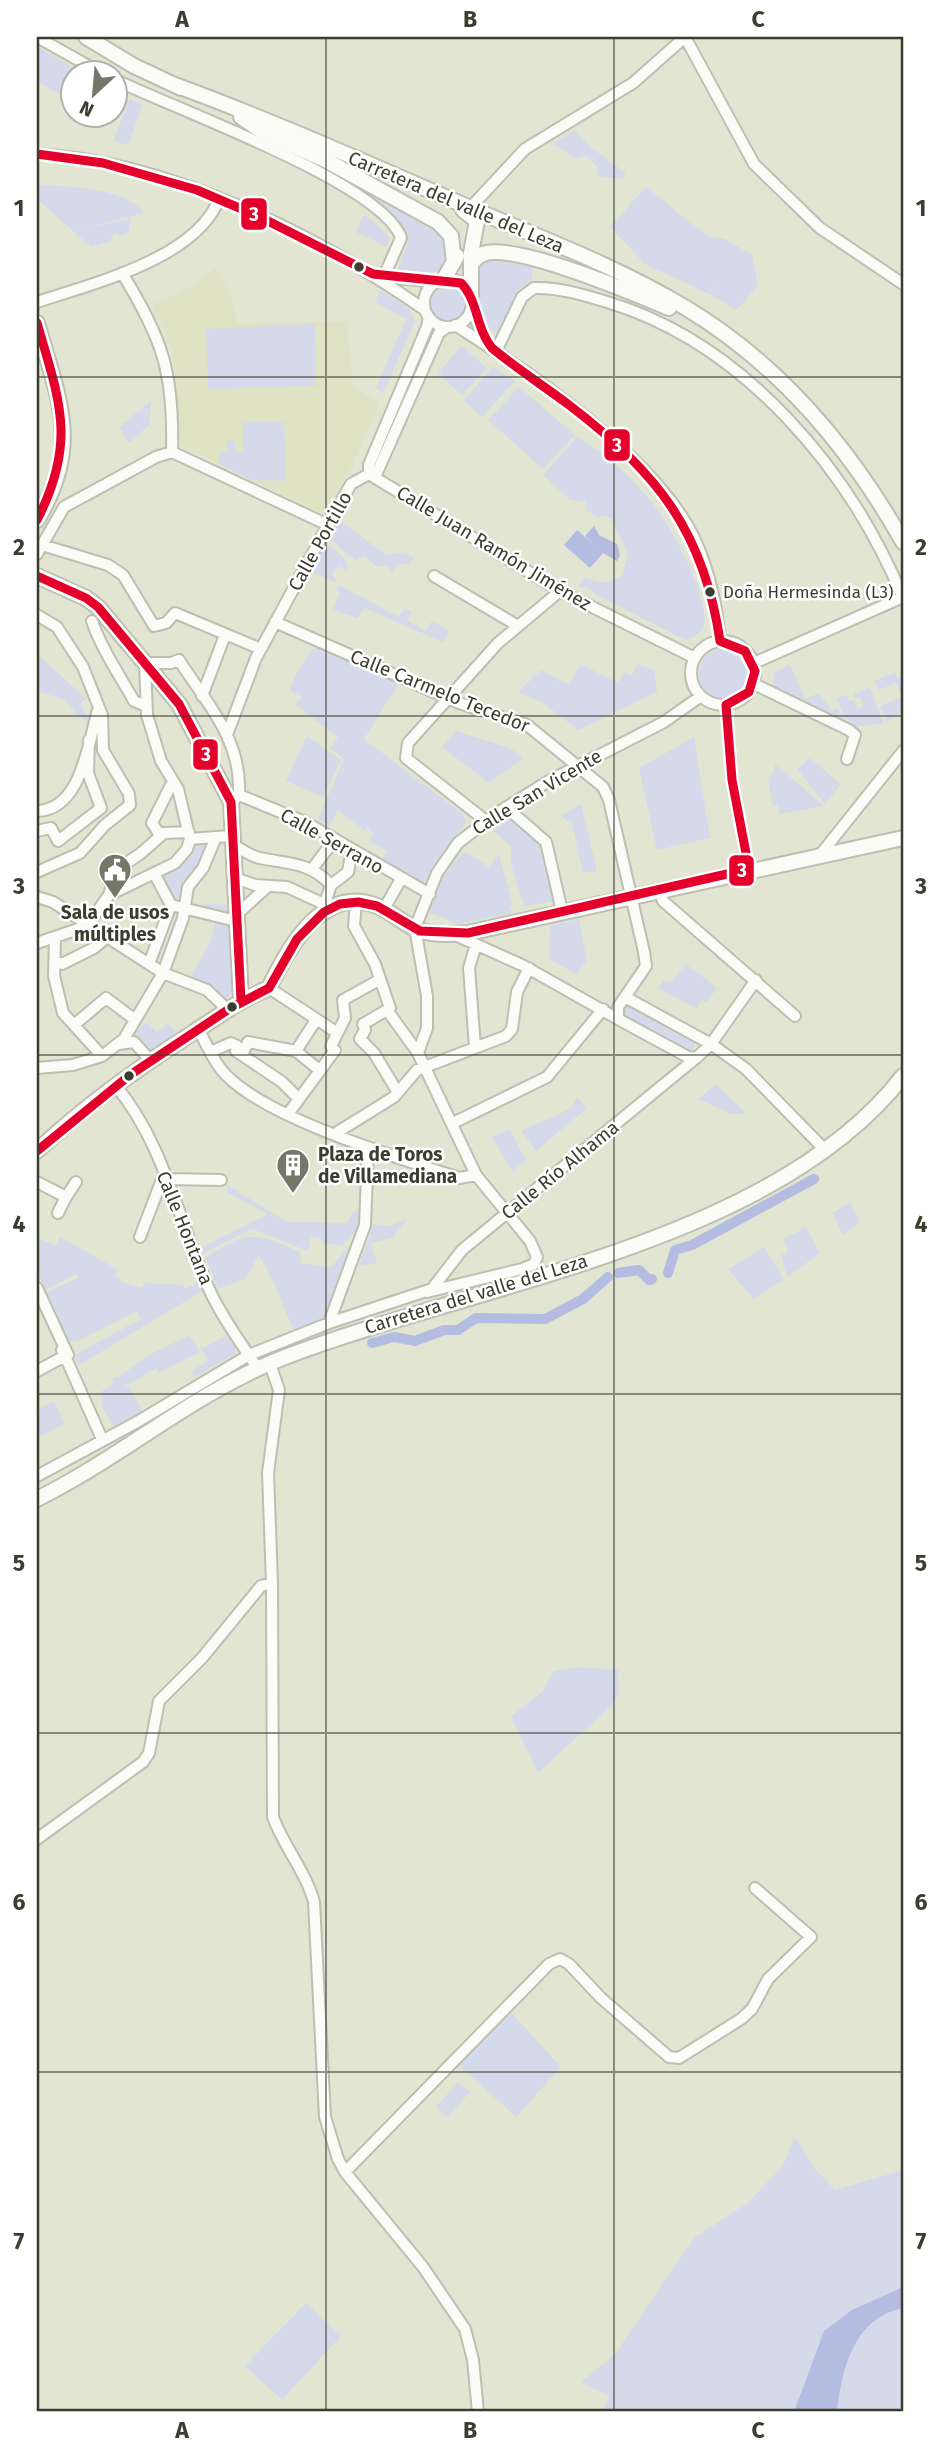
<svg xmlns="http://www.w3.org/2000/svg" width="940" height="2449" font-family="'Fira Sans',sans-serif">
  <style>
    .built { fill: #dfe3c4 }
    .green { fill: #d4daea }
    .water { fill: #b4bce1 }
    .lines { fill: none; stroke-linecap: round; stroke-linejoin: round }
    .canal { stroke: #b4bce1; stroke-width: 10 }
    .street-casing { stroke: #bdbfb0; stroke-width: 14 }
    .secondary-casing { stroke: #bdbfb0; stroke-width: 18 }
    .street { stroke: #fbfbf8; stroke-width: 10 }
    .secondary { stroke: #fbfbf8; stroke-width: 14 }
    .bus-1-casing { stroke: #fff; stroke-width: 14 }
    .bus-1 { stroke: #e4002b; stroke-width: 9 }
    .grid { fill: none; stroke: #3b3d2f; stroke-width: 2; stroke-opacity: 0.55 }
    .bus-dot { fill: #3b3d2f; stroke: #fff; stroke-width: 2.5 }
    .labels { text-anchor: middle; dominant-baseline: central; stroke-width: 5; stroke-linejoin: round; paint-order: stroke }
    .bus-label { font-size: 17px; fill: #3b3d2f; stroke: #fff; text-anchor: start }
    .street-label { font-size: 19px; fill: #3b3d2f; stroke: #fff }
    .poi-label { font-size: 19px; font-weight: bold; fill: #3b3d2f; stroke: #fff }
    .line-badge { stroke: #fff; stroke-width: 2.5 }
    .badge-label { font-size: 19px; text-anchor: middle; font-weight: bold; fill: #fff }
    .neatline { fill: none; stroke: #3b3d2f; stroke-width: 2.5 }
    .grid-label { font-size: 23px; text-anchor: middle; font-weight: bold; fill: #3b3d2f }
  </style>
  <rect width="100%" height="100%" fill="#e2e5d2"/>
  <path class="built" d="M216,268L229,292L238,324L347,321L353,388L380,402L351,468L326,512L320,513L180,445L173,350L152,305L192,286Z"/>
  <path class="green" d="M37,46L76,70L70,75L68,87L73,91L67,99L37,81Z
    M130,99L143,105L128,145L113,141Z
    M574,130L593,149L626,173L622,179L597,176L598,168L586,156L575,159L554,144Z
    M37,184C70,188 122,186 145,213L77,230L130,219L129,231L123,235L114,233L110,241L91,247L37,199Z
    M646,187L707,236L725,239L752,255L758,285L737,310L710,294L725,269L709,294L645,264L610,227Z
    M367,193C386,203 434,220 446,237C452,246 447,260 441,269L427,275L398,270L408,243L406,232Z
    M364,214L390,237L387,247L356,232Z
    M487,258L533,267L531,281L518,290L498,332H494C472,317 479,289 479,265Z
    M431 304a17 17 0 1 1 34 0a17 17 0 1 1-34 0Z
    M380,290L409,308L415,321L383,393L376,388L406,319L375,302Z
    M315,324L316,386L208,389L206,329Z
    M462,346L487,368L462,395L438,373Z
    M493,366L515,381L482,417L464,401Z
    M519,387L575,435L543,469L488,420Z
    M151,401L149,425L129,443L119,427Z
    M243,422H284L286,481L252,480L219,464V452H227L226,441H235V453L243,452Z
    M577,437C604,451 631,478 651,501C669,522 710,597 704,624C702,634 693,638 685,640L595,594L588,588L579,587L584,578L604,583L622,576L628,553L611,518L603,515L597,517L586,510V502L570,500L543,475Z
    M339,520L386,555L405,552L414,558L409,564H398L393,572L385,565L377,567L364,556L356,561L329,538Z
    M326,544C338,552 348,557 348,572L339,566L332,574L336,583L311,571Z
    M339,585L399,617L405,608L412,612L407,620L425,631L432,621L450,631L443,642L365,608L357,618L332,610L340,593L336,590Z
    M316,645L401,680L364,739L464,815L466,822L421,886L380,864L387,851L369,841L373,834L367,827L365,831L338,810L330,826L318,819L344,759L330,748L339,736L337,737L295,704L302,697L290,691L297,671Z
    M699 674a26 26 0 1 1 52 0a26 26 0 1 1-52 0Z
    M37,654L87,699L80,703L87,716L91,718L89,726L63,699L37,691Z
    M580,664L618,683L624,672L632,675L637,664L654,670L657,692L578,730L542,702L518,692L541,670L560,680L557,686L561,680L569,684Z
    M790,664L805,699L819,693L832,711L838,708L843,720L773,685L774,673Z
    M895,672L897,678L903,676V711L887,722L880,706L902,697L896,683L879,690L875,681Z
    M870,688L884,723L856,727L847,721L836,698L846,695L849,701L854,700L858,709L863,706L860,697L856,698L853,694Z
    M456,731L512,749L523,758L489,783L442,747Z
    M307,736L341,760L323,797L286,781Z
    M694,737L710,838L657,850L639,768Z
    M810,758L841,784L825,804L797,769Z
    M775,764L824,806L780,814L778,805L773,806L768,778L774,773Z
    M581,804L597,871L583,873L572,824L561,816Z
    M508,818L541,843L554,901L524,907L511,864V846L491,829Z
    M212,840L200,867L185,884L180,898L174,899L162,884L164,875L179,865L192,841Z
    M462,853H468L489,867L499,854L513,905L509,906L511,913L457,924L429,912L442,878Z
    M205,904L229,905L235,986L228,998H221L205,981L190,978L210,943L216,920L202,915Z
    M579,919L587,960L576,974L549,959L550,926Z
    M686,964L717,988L707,1002L701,1000L697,1009L658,988L664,980L670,983Z
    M629,1005L693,1038L695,1047L689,1052L623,1018V1010Z
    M147,1022L157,1032L167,1023L179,1036L154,1054L136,1032Z
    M715,1085L719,1087L746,1113L732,1114L698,1099Z
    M577,1097L586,1109L536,1151L521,1131L570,1109Z
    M509,1129L526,1160L512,1171L492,1137Z
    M226,1184L287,1222L347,1223L352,1213L358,1210L360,1226L342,1246L323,1243L322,1239L311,1237L308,1251L253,1229L203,1253L200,1248L268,1214L228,1193Z
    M850,1202L860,1222L843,1235L832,1213Z
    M407,1220L392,1238L371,1243L377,1264L359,1265L374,1224L388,1226Z
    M806,1227L820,1253L787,1277L781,1255L788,1251L784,1239Z
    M361,1233L327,1315L294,1331C282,1304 275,1281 259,1255L245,1279L218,1289L206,1258C245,1230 257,1232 300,1252L301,1263L331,1267Z
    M37,1237L56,1246L60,1237L117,1269L115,1276L127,1284L142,1288L145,1283L183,1285L184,1289L200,1282L204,1290L79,1365L74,1355L141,1319L137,1311L76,1342L69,1340L47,1292L78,1278L76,1274L46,1290L37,1272Z
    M764,1247L784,1279L754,1299L728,1269Z
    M229,1334L235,1344V1354L195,1377L191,1372L208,1360L202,1349Z
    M190,1335L200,1352L159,1373L156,1368L128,1385L124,1384L131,1390L142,1410L130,1420L114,1427L102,1408L101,1392L112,1384L113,1377H119L149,1355Z
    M54,1401L65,1424L37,1438V1410Z
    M576,1667L618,1670L619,1692L614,1703L538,1773L511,1716L542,1692L554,1671Z
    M509,2010L561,2067L516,2117L458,2064Z
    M458,2083L470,2092L447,2117L436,2106Z
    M795,2137L813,2167L835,2190L903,2170V2411L601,2412L610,2396L581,2382L615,2354L694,2238L746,2204L783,2166Z
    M306,2303L341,2336L282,2400L245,2366Z"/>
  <path class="water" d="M594,526L599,535L617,544L620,555L617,561L603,553L590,568L564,545L577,530L600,550L585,536Z
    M903,2287V2308C853,2318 842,2370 837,2412H794L824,2331L852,2310Z"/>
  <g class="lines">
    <path class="canal" d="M618,1273L639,1270L649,1280L652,1279
      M668,1273L675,1250L692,1245L814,1179
      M372,1343L394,1337L415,1341L444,1330H458L476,1318L545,1319L583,1299L608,1277"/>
    <defs>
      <path id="street" d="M37,37L103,74
        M685,37L754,164L820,228L903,284
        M116,80C172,108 383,183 401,238L384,276
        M37,154C168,161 318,235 425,310
        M470,208L525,149L633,83L685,37
        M122,273C163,340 174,373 172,452
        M379,276L436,282
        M424 303a24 24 0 1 1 48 0a24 24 0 1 1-48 0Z
        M37,302C91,284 196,259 219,199
        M471,309L488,344
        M455,325C530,372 660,461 696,542C710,574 717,607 720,641
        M496,351L522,297L534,288C558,287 584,295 607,302C744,343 850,470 903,598
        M369,474L560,591L695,658
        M369,474V465L427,327L429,317
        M375,477L439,333L447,327
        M42,545L108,565L123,575L154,626L166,623L175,613L261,649
        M37,554L64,507L156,457L172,452L328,525
        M434,576L518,626
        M37,615L57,627L83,667L102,715L103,750L129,794L130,805L105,825L80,853L37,872
        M92,621C102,650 119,674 134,701L146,706
        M275,622L459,703L527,725L603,787L609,800L644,952L646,966L625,997
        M691 673a32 32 0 1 1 64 0a32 32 0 1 1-64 0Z
        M754,663L903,597
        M754,684L849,730L855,735L847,759
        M202,696L225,635
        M726,705L732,780L749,869
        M228,732L256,658L328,525L351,484L369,474
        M234,800L239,795L305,822L430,894
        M506,807L546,842L562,911
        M37,811C81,810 88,744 98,710
        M486,821L406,758L408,743L498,643L560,591
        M37,831L51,828L58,841L101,808L88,773L89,740
        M160,835L152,823L173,781
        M190,839L216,837
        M235,846C243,850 252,857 260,858C288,864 310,862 331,885
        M820,855L903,751
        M312,869L335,839
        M154,873L171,905L236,921
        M235,878L255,885L287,887L324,904
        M659,890L663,901L795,1016
        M109,895L116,870L140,854L164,833L189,832
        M37,897L53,902L163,973L207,990L227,1009
        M356,902L354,926L375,964L390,1008L387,1010L418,1053L476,1175L530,1241L537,1257L534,1264L522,1269L427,1292
        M323,909L331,885L348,872L352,850
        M384,909L401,879
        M236,915L267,887
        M453,934L524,966L618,1019
        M55,939L54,976L63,1013L102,1056
        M37,943L87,926L109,895L175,863L187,849L190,839L178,789L161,761L147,715L145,663H171L179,660C207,704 242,739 239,795
        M55,961L62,964L94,948L106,938
        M149,964L171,905
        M756,980L711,1044L696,1058L688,1057L618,1019V1007L625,997L711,1044L746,1069L825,1150
        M269,988L336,1032
        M345,1018L343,1000L379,980
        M316,1020L296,1051L318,1069
        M363,1024L365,1030L360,1039L374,1053L397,1091
        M363,1024L387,1010
        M74,1025L106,998L134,1019
        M198,1029C207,1044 213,1062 226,1075C270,1120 397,1157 459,1178L476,1175
        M119,1044L134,1042L150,1060
        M475,1047L469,968L476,944
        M210,1052L231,1043L237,1046L236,1051L282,1082L299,1099
        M418,1053L427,1028V996L415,928L437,873L458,843L494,815L547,782L664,722L701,696
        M242,1055L248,1042L296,1051
        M37,1068L73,1065L102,1056L124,1039L163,973L183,918L188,887L203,868L216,837L234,836
        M115,1085C164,1142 179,1224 210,1291C222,1318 242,1344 258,1369
        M288,1114L335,1050L331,1046L345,1018
        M453,1123L547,1077L603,1009
        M336,1133L394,1097L417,1070L506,1036L512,1029L517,992L529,968
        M166,1179L221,1180
        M37,1182L66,1197L58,1213
        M66,1197L76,1182
        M140,1237L164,1174
        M37,1288L68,1355L65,1356L102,1439
        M329,1323L365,1225L368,1147
        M270,1364L279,1390L268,1473L272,1583L273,1817C284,1847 306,1872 314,1902L325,2117L338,2159L345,2172L423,2267L465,2329L473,2360L478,2412
        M37,1371L65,1356L62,1350
        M37,1476L137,1422L249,1355L329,1323L432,1289L462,1250L696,1058
        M37,1839L143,1762L149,1753L159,1701L202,1658L261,1586L272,1583
        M345,2172L549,1964L560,1959L569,1964L601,1998L669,2057L679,2058L741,2019L752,2009L768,1979L811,1937L755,1888"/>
      <path id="secondary" d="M86,37L134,66L181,88
        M175,85C270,120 362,161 454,201C532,235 613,264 686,308C779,364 850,448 903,542
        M241,117L263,132L329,162L438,222L451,236L454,262
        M463,210L477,221L471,253V295
        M471,265C474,260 477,256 483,254C514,242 635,294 669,308
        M444,279L457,256
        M37,323C59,401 82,445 37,520
        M37,576L86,598L98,607L179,704L231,802L241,1000
        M37,1151C84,1107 136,1069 191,1034C217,1017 240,1000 269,988C288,948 323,884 377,906C391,912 402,922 414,928C430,936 451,934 468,933L903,838
        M37,1499C122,1457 196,1391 285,1357C475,1284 774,1243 903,1076"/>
    </defs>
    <use href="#street" class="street-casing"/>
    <use href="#secondary" class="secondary-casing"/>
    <use href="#street" class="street"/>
    <use href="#secondary" class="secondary"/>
    <defs>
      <path id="bus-1" d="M37,154L103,163L197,190L258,216L373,274L461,283C478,300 476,329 492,348C517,369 544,386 569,405C656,471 704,531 720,641
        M37,323C60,402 77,442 37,520
        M37,576L86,598L98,607L179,704L231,802L241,1000
        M37,1151L130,1075L229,1009L269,988L297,939L324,912L340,904L358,902L377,906L420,931L468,933L749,869L732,780L726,705L749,692L755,671L745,651L720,641"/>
    </defs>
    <use href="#bus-1" class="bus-1-casing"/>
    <use href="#bus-1" class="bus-1"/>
  </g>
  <path class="grid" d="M326,37V2412M614,37V2412M37,377H903M37,716H903M37,1055H903M37,1394H903M37,1733H903M37,2072H903"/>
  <defs>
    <symbol id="civic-pin" viewBox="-11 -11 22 30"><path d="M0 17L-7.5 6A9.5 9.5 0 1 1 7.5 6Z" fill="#757868" stroke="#fff"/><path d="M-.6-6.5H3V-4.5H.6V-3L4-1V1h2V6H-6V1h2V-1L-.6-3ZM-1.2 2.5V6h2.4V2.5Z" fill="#fff"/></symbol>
    <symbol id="building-pin" viewBox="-11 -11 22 30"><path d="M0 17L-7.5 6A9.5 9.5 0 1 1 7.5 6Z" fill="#757868" stroke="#fff"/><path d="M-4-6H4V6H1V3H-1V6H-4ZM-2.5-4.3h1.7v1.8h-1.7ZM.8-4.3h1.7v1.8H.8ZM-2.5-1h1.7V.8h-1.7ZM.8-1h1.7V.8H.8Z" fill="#fff"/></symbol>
  </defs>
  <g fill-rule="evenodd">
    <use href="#civic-pin" x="96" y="851" width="38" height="52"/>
    <use href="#building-pin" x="274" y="1146" width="38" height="52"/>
  </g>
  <g class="bus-dot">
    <circle cx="359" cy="267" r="6"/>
    <circle cx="710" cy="592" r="6"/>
    <circle cx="232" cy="1007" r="6"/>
    <circle cx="129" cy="1076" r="6"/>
  </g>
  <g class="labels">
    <g class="bus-label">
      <text x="723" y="592">Doña Hermesinda (L3)</text>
    </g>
    <g class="street-label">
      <text transform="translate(456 202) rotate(23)">Carretera del valle del Leza</text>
      <text transform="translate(320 541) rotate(-61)">Calle Portillo</text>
      <text transform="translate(494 548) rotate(31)">Calle Juan Ramón Jiménez</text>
      <text transform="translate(440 691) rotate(22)">Calle Carmelo Tecedor</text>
      <text transform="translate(537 792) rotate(-31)">Calle San Vicente</text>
      <text transform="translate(332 841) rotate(29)">Calle Serrano</text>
      <text transform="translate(560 1170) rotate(-39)">Calle Río Alhama</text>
      <text transform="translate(185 1228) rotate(68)">Calle Hontana</text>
      <text transform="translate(476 1294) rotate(-17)">Carretera del valle del Leza</text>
    </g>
    <g class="poi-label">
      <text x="115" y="912">Sala de usos<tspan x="115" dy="22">múltiples</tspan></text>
      <text x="318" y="1154" text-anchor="start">Plaza de Toros<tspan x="318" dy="22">de Villamediana</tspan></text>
    </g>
  </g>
  <g class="line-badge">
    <rect x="240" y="197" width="28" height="34" rx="7" fill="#e4002b"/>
    <rect x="603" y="428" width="28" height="34" rx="7" fill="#e4002b"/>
    <rect x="192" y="738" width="27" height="33" rx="7" fill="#e4002b"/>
    <rect x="728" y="854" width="27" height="33" rx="7" fill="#e4002b"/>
  </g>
  <g class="badge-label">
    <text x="254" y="221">3</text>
    <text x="617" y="452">3</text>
    <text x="206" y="761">3</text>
    <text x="742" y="877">3</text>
  </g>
  <rect width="940" height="2449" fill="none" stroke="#ffffff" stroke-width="77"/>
  <g transform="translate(94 94) rotate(206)"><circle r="33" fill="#ffffff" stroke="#b1b1ac" stroke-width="2"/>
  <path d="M0-5L12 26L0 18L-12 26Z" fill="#757868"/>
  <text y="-10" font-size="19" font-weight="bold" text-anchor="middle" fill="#3b3d2f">N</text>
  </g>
  <rect x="38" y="38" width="864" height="2372" class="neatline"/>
  <g class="grid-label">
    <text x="182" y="27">A</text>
    <text x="470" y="27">B</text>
    <text x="758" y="27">C</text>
    <text x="19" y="216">1</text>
    <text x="921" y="216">1</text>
    <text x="19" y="555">2</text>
    <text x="921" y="555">2</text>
    <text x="19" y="894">3</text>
    <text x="921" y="894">3</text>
    <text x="19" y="1232">4</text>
    <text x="921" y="1232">4</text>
    <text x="19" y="1571">5</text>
    <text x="921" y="1571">5</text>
    <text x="19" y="1910">6</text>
    <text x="921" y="1910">6</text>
    <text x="19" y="2249">7</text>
    <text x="921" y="2249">7</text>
    <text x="182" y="2438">A</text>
    <text x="470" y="2438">B</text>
    <text x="758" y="2438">C</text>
  </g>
</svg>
